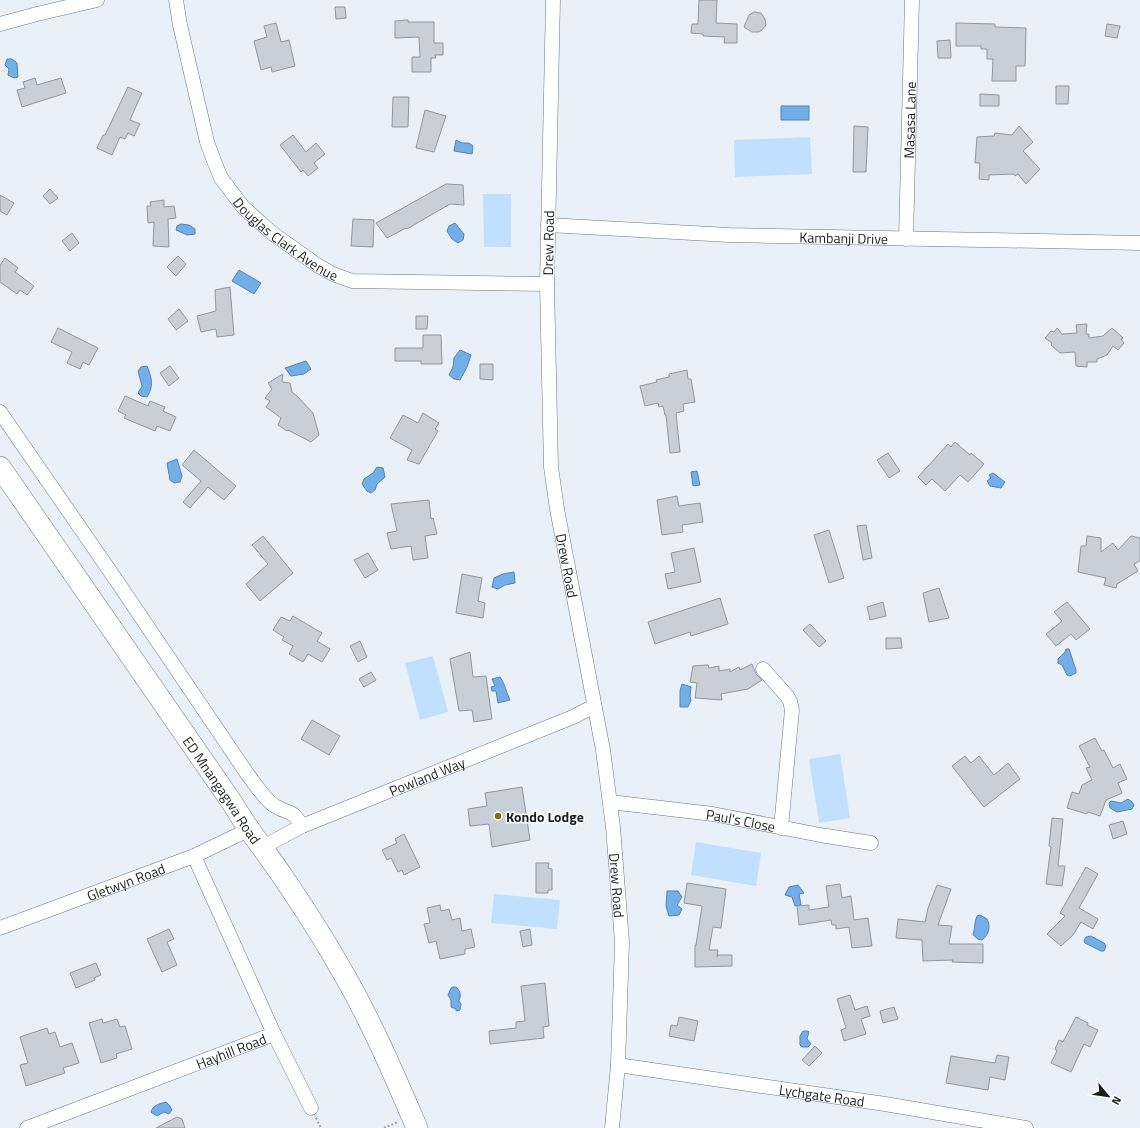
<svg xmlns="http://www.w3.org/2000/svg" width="1140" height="1128" font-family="'Titillium Web',sans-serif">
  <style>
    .green { fill: #c1e0ff }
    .water { fill: #72aee7; stroke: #5883ab }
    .building { fill: #c8cfd6; stroke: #90979e }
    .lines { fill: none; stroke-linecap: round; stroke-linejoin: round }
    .minor-casing { stroke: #6f767c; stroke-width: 15 }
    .highway-casing { stroke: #6f767c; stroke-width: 22 }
    .path { stroke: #a1a6ac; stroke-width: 2; stroke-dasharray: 2 2; stroke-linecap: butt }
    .minor { stroke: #fff; stroke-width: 14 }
    .highway { stroke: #fff; stroke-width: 21 }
    .poi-dot { fill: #80700e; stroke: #fff; stroke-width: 1.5 }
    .labels { text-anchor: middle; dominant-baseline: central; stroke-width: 3; stroke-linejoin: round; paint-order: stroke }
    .street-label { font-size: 14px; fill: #1b1e20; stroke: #fff }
    .poi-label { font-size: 14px; font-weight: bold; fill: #1b1e20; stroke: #fff; text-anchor: start }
  </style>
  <rect width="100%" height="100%" fill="#e9f0f8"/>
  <path class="green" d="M810,137L812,174L735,177L734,140Z
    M483,194H511V247H484Z
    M433,656L448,712L420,720L405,663Z
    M840,754L850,818L819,823L809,759Z
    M696,842L761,853L756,886L691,875Z
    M494,894L560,900L557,929L491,923Z"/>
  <path class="water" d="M7,59H12L17,63L18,77L14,78L8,75L9,69L5,65Z
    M781,106H809V120H781Z
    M456,140L462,143H469L473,146L472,154L454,151Z
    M455,223L464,234L463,240L458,243L452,239L447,231L449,226Z
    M181,224L189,225L195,229V234L187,235L176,230L177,226Z
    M239,270L261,283L254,294L232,281Z
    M460,350L471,355L467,367L460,380L454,379L449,375L453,367L454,358Z
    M306,361L311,369L304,374L291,376L285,368Z
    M147,366C152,378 154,386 147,397L141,396L138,393L142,386L138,371L141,367Z
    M177,459L182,476L180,482L174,483L170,480L167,463Z
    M377,467L383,468L385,477L377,484L375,490L371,493L367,491L362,484L364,479L373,473Z
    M697,471L700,485L693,486L691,472Z
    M993,473L1005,482L1001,488L990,486L987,481L991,478L989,475Z
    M514,572L515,583L505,585L498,589L492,587L494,578L503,574Z
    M1066,649H1069L1076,670V673L1070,676L1067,675L1062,665L1058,663V659L1065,652Z
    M500,677C505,684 506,692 510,700L498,703L496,691H492L491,687L495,686L492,679Z
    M682,684L691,687L690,697L691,700L688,707H680V691Z
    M1128,799L1132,802L1134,805L1132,809L1117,812L1110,808L1109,803L1111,801L1121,803Z
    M798,885L804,893L799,894L801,905L795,906L792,897L785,895L789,887Z
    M667,891H678L682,897L677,905L682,909L679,915L669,916L666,906Z
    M980,915L987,919C991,926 989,935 982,940L978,939L973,935C975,929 974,923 977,916Z
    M1091,936L1104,943L1106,946L1104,951H1101L1085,943L1084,941L1086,937Z
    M453,987H456C461,992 461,995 459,1001L461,1004L460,1010L456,1011V1009L451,1007V1000L448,995L451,988Z
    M803,1031H808L809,1032L807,1039L811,1044L808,1047H802L800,1045V1036Z
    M166,1102L170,1106L172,1110L169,1114L164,1112L157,1116L151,1112C153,1105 159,1104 166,1102Z"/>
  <path class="building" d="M699,0H717L716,23L737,24V43H724L725,37L703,36V34L691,33L692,24H698Z
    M335,7H345L346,18L336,19Z
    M754,12L761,13L765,19L766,25L762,30L759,32H752L744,27L749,15Z
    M408,20V22H434V43H443V55H435L436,58H431V72H412V57H420L419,37L395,38V21Z
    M276,23L281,42L289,40L295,66L272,72L271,67L261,70L254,41L267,37L264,26Z
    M956,23L995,24V27L1026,28L1025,66H1016V81H992L993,59H987V49H981V46H956Z
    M1107,24L1120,26L1117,38L1105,36Z
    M950,40L951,58H938L937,41Z
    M35,78L37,85L61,78L66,93L22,107L17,90L25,88L23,82Z
    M1056,86H1069L1068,104H1056Z
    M128,87L142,93L130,120L140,124L134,136L128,133L125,139L120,137L112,155L97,148L103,135H105Z
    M980,94L999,95V106H980Z
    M393,97H409L408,127H392Z
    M425,110L446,116L434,152L416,148Z
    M854,126L868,127L866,172H853Z
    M1019,126L1033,142L1023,151L1040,169L1026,184L1018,174L1015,176L1014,174L989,175V180L979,179L980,163H975L977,137L994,136L995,133L1012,135Z
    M293,135L306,152L316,143L325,154L314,163L318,168L308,176L303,170L301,172L280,145Z
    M446,184L463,185L464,205L450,204L407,229L406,228L387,238L376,223Z
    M50,189L58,198L50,204L43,196Z
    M0,195L14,203L7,215L0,211Z
    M164,200V207L174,206L176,218L168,219L169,247L153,246L154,222L148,223L147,206H151L150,202Z
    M353,219L374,220L373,247L351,246Z
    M72,233L79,243L70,251L62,241Z
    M178,256L186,264L176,276L167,267Z
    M5,258L18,268L15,272L34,286L27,295L20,290L17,294L0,282V265Z
    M230,287L234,335L217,337L216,329L201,332L197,316L216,311L215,290Z
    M179,309L188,321L176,330L168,319Z
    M416,316H428L427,329H416Z
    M1087,324L1086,334H1089V338L1103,336L1112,328L1123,338L1121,339L1124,343L1118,350L1113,346L1107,355L1097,359V362H1087V367L1076,366L1075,352L1060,353L1051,345L1052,343L1045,338L1051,331L1054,332L1057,328L1062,334L1077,333L1076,325Z
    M58,328L98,348L89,365L83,362L80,369L67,363L72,352L51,342Z
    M423,335H441L442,364H421V361H395V348H423Z
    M480,364H493V380L480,379Z
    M170,366L179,378L169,386L160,373Z
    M687,370L688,379H691L695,402L683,404L684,411L676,413L680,452L670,453L666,415H665L663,406L659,407L658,403L645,406L640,386L657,382L656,380L669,377V374Z
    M283,374L282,382L290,383L292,392L298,397L313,413L319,435L311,442L288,430L287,431L278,425L281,418L266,407L270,401L265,398L272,389L268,383Z
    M125,396L148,406L150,401L165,407L163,411L176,417L170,431L157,426L155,431L124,418L126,415L118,411Z
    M423,413L439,423L435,429L438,431L419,464L407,460L412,450L390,438L403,415L418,423Z
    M955,442L970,455L971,453L984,464L968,482L960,475L945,491L932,479L926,485L918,477L948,444L951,447Z
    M194,450L236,486L224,500L208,487L190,508L183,502L201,481L182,465Z
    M888,453L900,471L889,478L877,460Z
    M677,496L679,506L700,503L703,522L682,525L683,532L662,535L657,500Z
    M429,500L431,519L433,518L437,534L425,536L428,558L413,560L411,546L391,549L387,533L397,531L391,504Z
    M866,525L872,558L863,560L857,526Z
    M829,530L844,578L829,583L814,535Z
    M263,536L293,573L260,601L246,584L268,564L252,545Z
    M1087,536L1101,538V552L1113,543L1118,550L1131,536L1140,538V561L1134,564L1138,571L1117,584L1116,588L1104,585L1106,578L1078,572L1081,546H1086Z
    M694,548L701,582L668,589L665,574L675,572L671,553Z
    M368,553L378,570L365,578L354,560Z
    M462,574L482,578L478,601L485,603L483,618L456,613Z
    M939,588L949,618L929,622L923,593Z
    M720,598L728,624L691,636L690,632L655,644L648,622Z
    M883,602L886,616L870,620L867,607Z
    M1067,602L1090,629L1076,640L1071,634L1056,646L1046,634L1062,621L1054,612Z
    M293,616L322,633L317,641L330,649L322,662L308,654L303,662L289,654L293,646L282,640L284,637L273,630L281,617L290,621Z
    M810,624L826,641L819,647L803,630Z
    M886,638H901L902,648L886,649Z
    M360,641L367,657L358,662L350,646Z
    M470,652L473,677L486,676L492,719L474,722L472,710L459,711L450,659Z
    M752,664L756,674L762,680L748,689L721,694L722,700L695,698L697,683L690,682L693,666L708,665L709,668L719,666V671L730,669V672L739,667L740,670Z
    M371,672L376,680L364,687L359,679Z
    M312,720L340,736L329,755L301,739Z
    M1095,738L1102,751L1104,750L1113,768L1120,764L1127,779L1118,783L1122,793L1106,800L1100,816L1088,812L1087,814L1067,808L1072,792L1079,794L1082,785L1092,780L1086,768L1090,767L1079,746Z
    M965,756L971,763L979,756L994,775L1008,763L1020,779L984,807L952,766Z
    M522,787L530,840L492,847L489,824L470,826L468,809L487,806L485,793Z
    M1052,818L1063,819L1058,866H1065L1062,886L1046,884L1051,847L1049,846Z
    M1123,821L1127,834L1113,839L1109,825Z
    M404,834L420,867L404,875L402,870L398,872L391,858L387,860L382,850L397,843L395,839Z
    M536,863H549L548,868L552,869V890H548V893H536Z
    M1086,867L1098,874L1079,908L1098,919L1093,929L1081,922L1073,935L1061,946L1047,934L1065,916L1060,913Z
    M687,883L726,889L721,928L713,927L709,950H718L717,957L718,955H732V966L695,967V945H696L702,906L684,903Z
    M840,884L842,898L851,896L854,920L868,918L872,946L852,948L849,927L836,929V925H832L831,920L799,925L797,906L809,905V910L829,907L826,886Z
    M937,885L951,889L938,925L952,926L949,944H983V963L952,962L953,960L923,961L922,940L896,938L898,919L925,922L928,908Z
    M440,905L441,911L449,909L452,920L460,918L462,931L471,929L475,947L465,949V954L440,959L436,941L429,943L424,924L430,923L427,908Z
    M169,929L174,939L167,942L177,965L162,972L147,939Z
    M530,929L532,945L523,947L520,931Z
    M96,963L101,975L94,978L95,980L76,988L70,973Z
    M545,983L549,1026L543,1027L544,1038L490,1044L489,1031L516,1028V1022L525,1021L521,986Z
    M850,995L855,1010L867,1006L870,1016L861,1019L866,1034L844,1041L841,1030L846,1028L837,999Z
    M894,1007L898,1019L883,1023L880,1011Z
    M679,1017L698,1021L694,1041L669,1036L671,1025L677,1026Z
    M1076,1017L1088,1023L1087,1025L1098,1030L1090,1047L1084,1044L1071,1072L1051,1063L1057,1051L1055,1049L1059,1040L1063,1042Z
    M102,1019L103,1023L117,1019L120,1027L125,1026L132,1049L116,1054L117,1058L101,1063L89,1023Z
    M47,1028L49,1034L55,1032L60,1047L72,1043L79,1063L63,1068L65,1073L26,1086L20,1065L28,1063L20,1037Z
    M815,1046L822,1053L809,1066L802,1060Z
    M997,1055L1009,1057L1005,1080L990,1077L988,1090L946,1083L951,1056L995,1063Z
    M177,1117L182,1119L185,1128H156Z"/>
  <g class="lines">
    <defs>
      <g id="minor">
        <path id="s1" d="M176,0L180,25L207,142L214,161L221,178L243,207L272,233L317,265L333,274L352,281L547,284"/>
        <path id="s2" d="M553,0L547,284L551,467L557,509L603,750L613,827L622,942L618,1065L612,1128"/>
        <path d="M0,24L37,14L97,0"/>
        <path id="s3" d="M548,225L729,235L1140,243"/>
        <path id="s4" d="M906,239L912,0"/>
        <path d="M0,412L114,577L248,775C256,785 264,799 275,806C290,815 291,808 302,826"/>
        <path d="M763,669L787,696L790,701L792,710L781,828"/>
        <path id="s5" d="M610,802L713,814L820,835L871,843"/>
        <path id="s6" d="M261,848L302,826L573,717L594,706"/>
        <path id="s7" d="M0,928L194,856L248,830"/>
        <path d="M274,1034L311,1108"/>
        <path id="s8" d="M618,1065L885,1104L1026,1128"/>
        <path id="s9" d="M27,1128L274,1034L194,856"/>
      </g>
      <g id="highway">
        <path id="s10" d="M0,467L233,804C248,830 266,852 283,877C302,905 321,934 338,964C369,1016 393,1072 417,1128"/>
      </g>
    </defs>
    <use href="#minor" class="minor-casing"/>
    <use href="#highway" class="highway-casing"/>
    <path class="path" d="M316,1118L321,1128
      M384,1128L398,1122"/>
    <use href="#minor" class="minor"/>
    <use href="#highway" class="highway"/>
  </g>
  <circle class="poi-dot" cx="498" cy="816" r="4"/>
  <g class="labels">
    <g class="street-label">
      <text stroke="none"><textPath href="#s4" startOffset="119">Masasa Lane</textPath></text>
      <text stroke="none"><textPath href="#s1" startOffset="274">Douglas Clark Avenue</textPath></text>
      <text stroke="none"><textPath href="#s3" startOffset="296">Kambanji Drive</textPath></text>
      <text transform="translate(548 243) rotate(-89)">Drew Road</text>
      <text stroke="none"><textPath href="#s2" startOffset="567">Drew Road</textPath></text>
      <text stroke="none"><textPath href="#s6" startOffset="181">Powland Way</textPath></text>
      <text stroke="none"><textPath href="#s10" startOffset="392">ED Mnangagwa Road</textPath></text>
      <text stroke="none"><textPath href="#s5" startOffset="132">Paul's Close</textPath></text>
      <text stroke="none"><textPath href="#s7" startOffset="134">Gletwyn Road</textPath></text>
      <text stroke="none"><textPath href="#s2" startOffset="891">Drew Road</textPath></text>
      <text stroke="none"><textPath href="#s9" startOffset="218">Hayhill Road</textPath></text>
      <text stroke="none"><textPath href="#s8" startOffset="206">Lychgate Road</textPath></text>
    </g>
    <g class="poi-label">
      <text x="506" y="816">Kondo Lodge</text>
    </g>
  </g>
  <g transform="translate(1108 1096) rotate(119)" stroke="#ffffff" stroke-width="3" paint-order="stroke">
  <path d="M0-3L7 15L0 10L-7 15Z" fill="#1b1e20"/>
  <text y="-6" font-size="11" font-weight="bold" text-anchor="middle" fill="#1b1e20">N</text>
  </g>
</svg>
